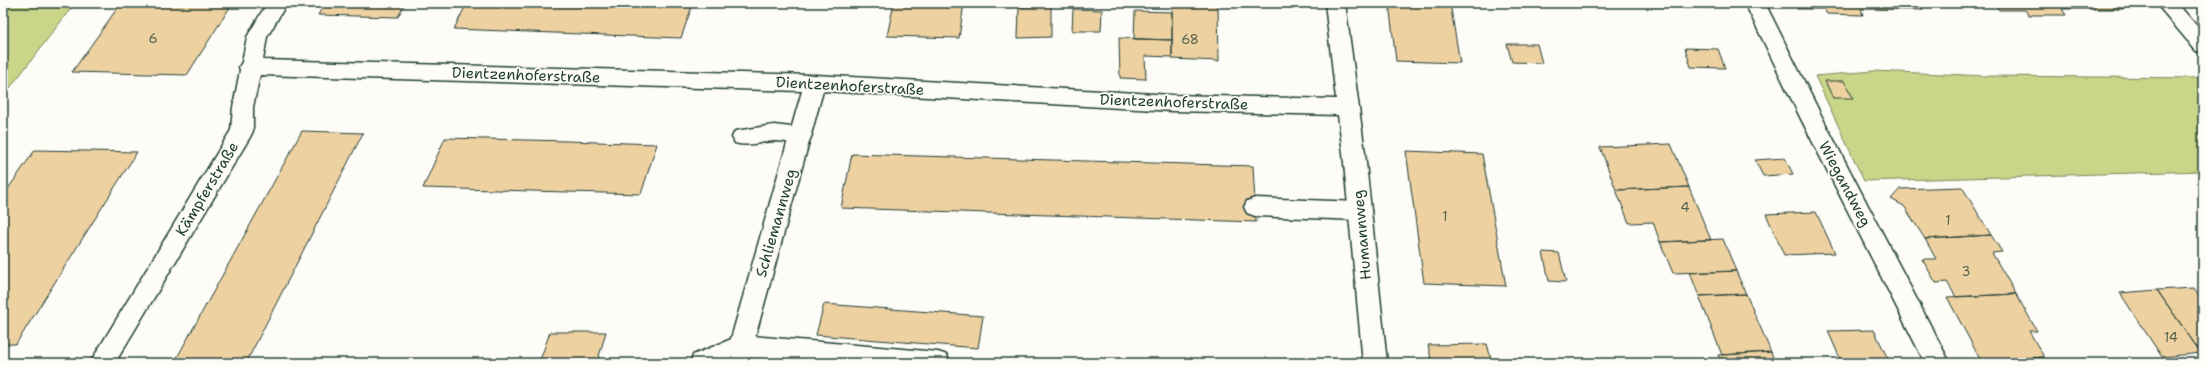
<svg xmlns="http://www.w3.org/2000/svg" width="2206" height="366" font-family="'Shantell Sans',sans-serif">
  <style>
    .green { fill: #c9d588; stroke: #74895e }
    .building { fill: #eed1a1; stroke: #1f3d34 }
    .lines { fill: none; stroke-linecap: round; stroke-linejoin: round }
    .service-casing { stroke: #1f3d34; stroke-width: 3 }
    .minor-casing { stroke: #1f3d34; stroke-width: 3 }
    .service { fill: #fdfcf7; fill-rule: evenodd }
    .minor { fill: #fdfcf7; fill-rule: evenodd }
    .labels { text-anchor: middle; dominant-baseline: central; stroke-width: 3.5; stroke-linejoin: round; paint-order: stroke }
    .number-label { font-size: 13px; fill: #53624f }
    .street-label { font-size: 15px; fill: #1f3d34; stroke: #fdfcf7 }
  </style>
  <rect width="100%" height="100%" fill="#fdfcf7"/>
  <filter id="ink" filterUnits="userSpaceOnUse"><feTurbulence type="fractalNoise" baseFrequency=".025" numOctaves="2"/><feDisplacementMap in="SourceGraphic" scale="8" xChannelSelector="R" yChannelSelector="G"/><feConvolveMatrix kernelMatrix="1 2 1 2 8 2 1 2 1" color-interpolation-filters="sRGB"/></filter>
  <g filter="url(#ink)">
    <path class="green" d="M3,3H75L3,97Z
      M1874,71L1987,76L2203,78V171L1864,181L1815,76Z"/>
    <path class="building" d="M121,3H203L232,4L187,75L72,72Z
      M325,3H405L398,17L318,15Z
      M467,3H693L681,38L454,29Z
      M894,3H964L959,38L887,36Z
      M1172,3H1218L1219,61L1172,59Z
      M1389,3H1450L1460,63L1396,61Z
      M1567,3H1708L1710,8Z
      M1794,3H1919L1923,10L1861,9L1863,15L1827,14L1824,9H1797Z
      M1994,3H2119L2123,9H2062L2066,15H2029L2025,10H1999Z
      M1051,6V37L1018,38L1019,7Z
      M1073,9L1102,10L1101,31H1072Z
      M1135,11L1172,12V40L1134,39Z
      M1119,38L1172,40V57L1145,56L1146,79L1120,78Z
      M1507,44H1537L1542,63L1512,62Z
      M1685,48L1718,49L1725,68L1691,67Z
      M1825,81H1844L1853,98H1833Z
      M302,131L363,133L246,363H174Z
      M445,138L567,141L657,144L641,194L423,188Z
      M1671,144L1689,187L1616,190L1600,147Z
      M35,150L137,152L16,344H3V196Z
      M1406,151L1482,154L1506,286L1424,283Z
      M852,154L1253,166L1256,222L841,208Z
      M1785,158L1793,174L1763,176L1755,160Z
      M1689,187L1711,240L1660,242L1653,222L1629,223L1616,190Z
      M1962,187L1991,235L1925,239L1904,206L1891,199L1900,189Z
      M1816,212L1835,253L1784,255L1766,214Z
      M1991,235L2002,252L1992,253L2016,294L1956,297L1947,282L1936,283L1922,259H1936L1925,239Z
      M1723,239L1736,271L1673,273L1660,242Z
      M1543,252L1559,253L1566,282L1549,281Z
      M1736,271L1746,294L1699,296L1690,273Z
      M2194,288L2203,301V353H2201L2157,290Z
      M2157,290L2201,353L2162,357L2120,293Z
      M1746,294L1771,352L1722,355L1699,296Z
      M2016,294L2037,331H2029L2044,357L1981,361L1947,297Z
      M824,304L983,316L978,348L816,335Z
      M1874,330L1890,363H1842L1828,331Z
      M550,332H606L597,363H539Z
      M1487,344L1492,363H1432L1428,345Z
      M1771,352L1775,363H1721L1718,355Z
      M2044,357L2047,363H1983L1981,361Z"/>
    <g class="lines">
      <defs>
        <path id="service" d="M774,125L809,129L812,135L809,141C797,145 786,141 774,141C760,142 748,147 735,143L732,137L735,131Z
          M1255,198L1360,202L1368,204L1371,211L1368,218L1360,220L1255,216L1247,213L1244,207L1247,201Z
          M741,335L938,352L947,355L950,363H813L742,357L728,363H690L693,355Z"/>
        <path id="minor" d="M267,3H287L267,37L263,60L815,75L1173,95L1336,99L1325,3H1345L1365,153L1387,363H1363L1343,153L1338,115L1173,111L823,91L748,363H724L802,91L260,75L253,107V131L250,137L115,363H90L231,130L233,107L240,70L239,67L242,62L247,37Z
          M1745,3H1765L1822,117L1950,363H1925L1800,117Z
          M2156,3H2177L2203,33V53L2196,51Z"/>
      </defs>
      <use href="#service" class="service-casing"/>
      <use href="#minor" class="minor-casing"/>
      <use href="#service" class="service"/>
      <use href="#minor" class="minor"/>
    </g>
  </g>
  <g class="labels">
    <g class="number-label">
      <text x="153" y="38">6</text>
      <text x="1190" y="39">68</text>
      <text x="1685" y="207">4</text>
      <text x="1445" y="216">1</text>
      <text x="1948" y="220">1</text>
      <text x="1966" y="271">3</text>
      <text x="2171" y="337">14</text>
    </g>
    <g class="street-label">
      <text transform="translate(526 75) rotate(2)">Dientzenhoferstraße</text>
      <text transform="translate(850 86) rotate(3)">Dientzenhoferstraße</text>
      <text transform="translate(1174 102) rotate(2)">Dientzenhoferstraße</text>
      <text transform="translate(1845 184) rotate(62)">Wiegandweg</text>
      <text transform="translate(207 189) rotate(-59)">Kämpferstraße</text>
      <text transform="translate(776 223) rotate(-74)">Schliemannweg</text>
      <text transform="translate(1362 235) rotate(-95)">Humannweg</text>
    </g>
  </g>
  <rect width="2206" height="366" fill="none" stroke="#fdfcf7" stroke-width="16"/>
  <rect x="8" y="8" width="2190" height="350" fill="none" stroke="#1f3d34" stroke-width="1.5" filter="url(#ink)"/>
</svg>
